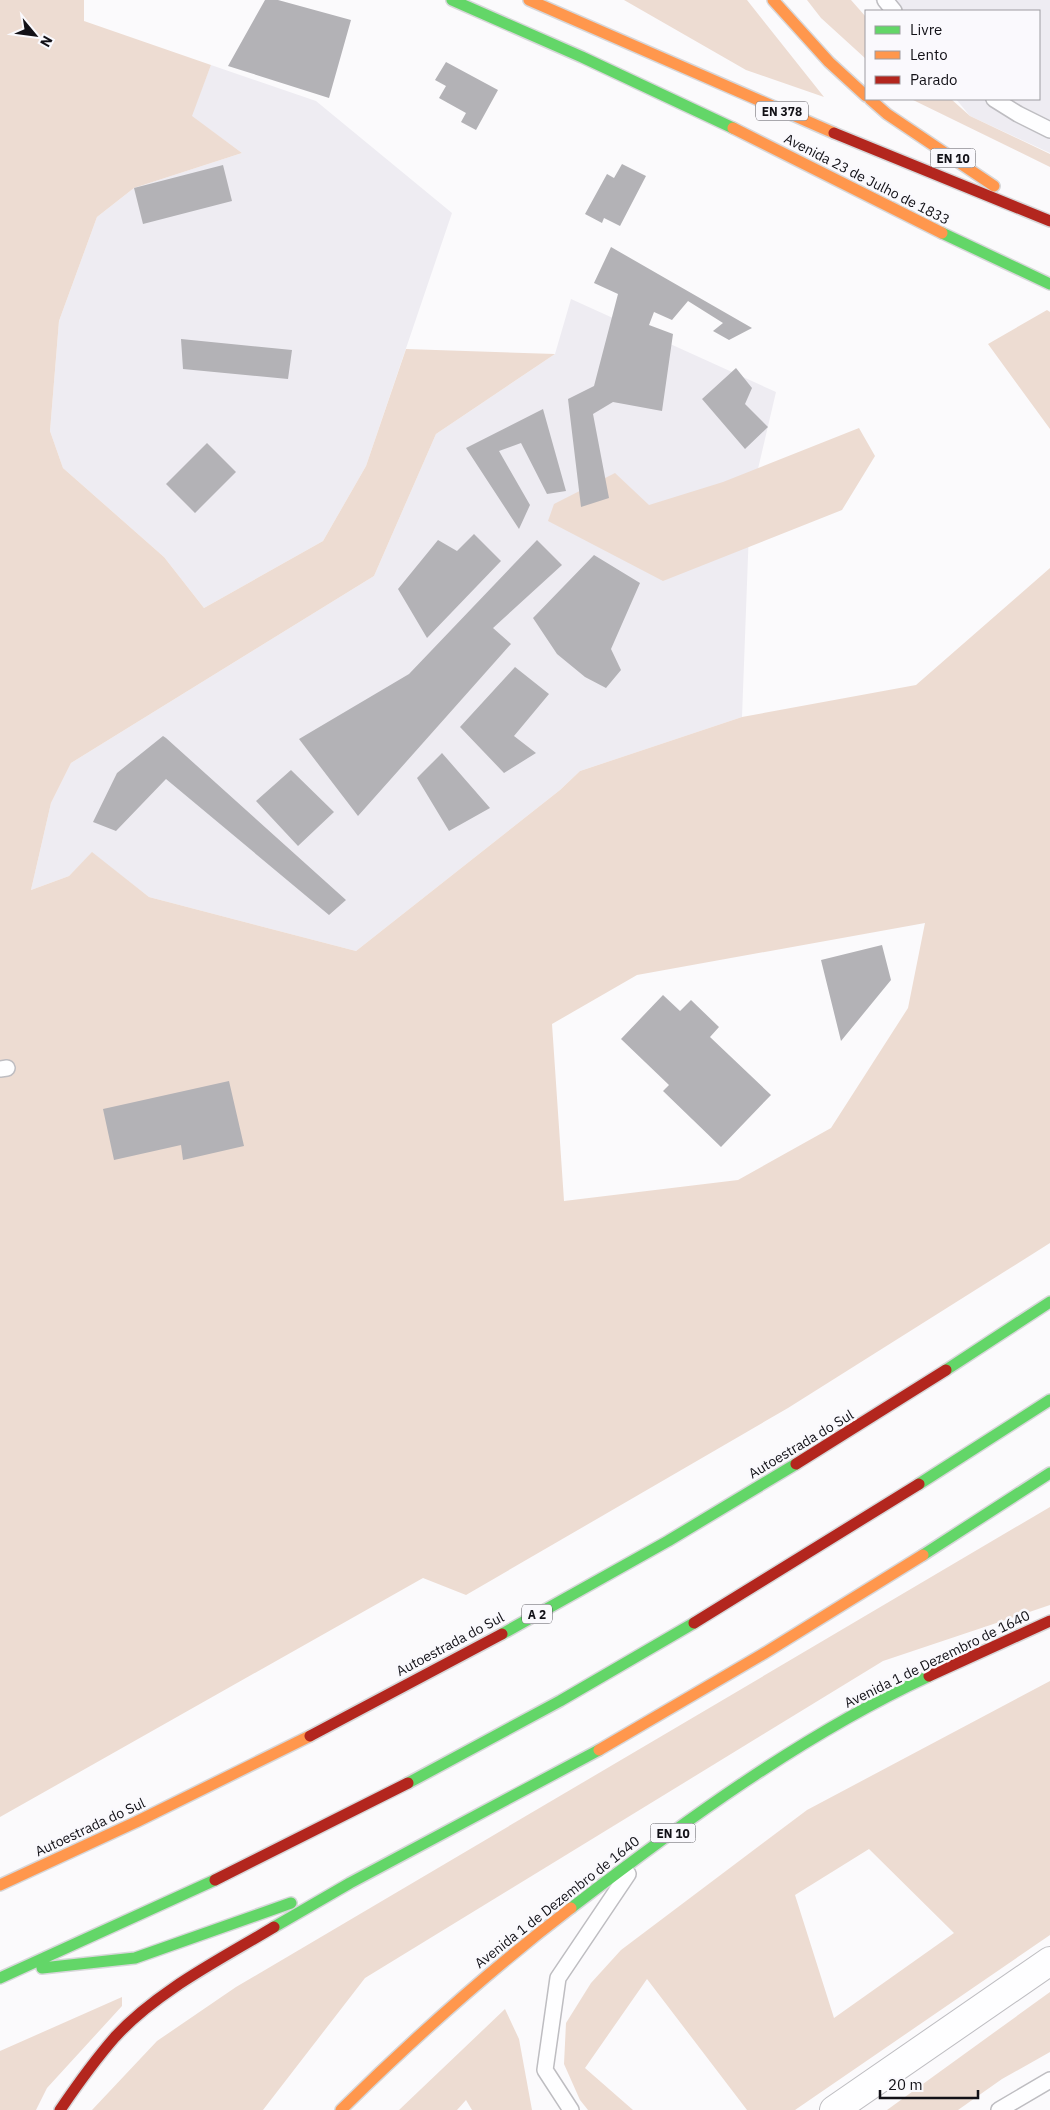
<svg xmlns="http://www.w3.org/2000/svg" width="1050" height="2110" font-family="'IBM Plex Sans',sans-serif">
  <style>
    .built { fill: #eeecf2 }
    .green { fill: #eddcd2; fill-rule: evenodd }
    .building { fill: #b3b2b6 }
    .lines { fill: none; stroke-linecap: round; stroke-linejoin: round }
    .lane-casing { stroke: #bebdc1; stroke-width: 18 }
    .street-casing { stroke: #bebdc1; stroke-width: 30 }
    .fast-casing { stroke: #d7d7d9; stroke-width: 14 }
    .slow-casing { stroke: #d7d7d9; stroke-width: 14 }
    .jam-casing { stroke: #d7d7d9; stroke-width: 14 }
    .lane { stroke: #fefeff; stroke-width: 15 }
    .street { stroke: #fefeff; stroke-width: 28 }
    .fast { stroke: #63d668; stroke-width: 11 }
    .slow { stroke: #ff974d; stroke-width: 11 }
    .jam { stroke: #b3261e; stroke-width: 11 }
    .labels { text-anchor: middle; dominant-baseline: central; stroke-width: 5; stroke-linejoin: round; paint-order: stroke }
    .shield { fill: #faf9fd; stroke: #58575c; stroke-width: 1 }
    .shield-label { font-size: 12px; font-weight: bold; fill: #121117 }
    .street-label { font-size: 14px; fill: #121117; stroke: #faf9fd }
  </style>
  <rect width="100%" height="100%" fill="#fbfafc"/>
  <path class="built" d="M875,0H1050V153L970,116L956,99H1039V11H884Z
    M211,65L316,101L452,213L366,466L323,541L204,608L164,557L63,468L50,431L59,321L97,217L134,188L242,153L191,116Z
    M571,299L776,392L750,503L742,717L580,771L560,790L356,951L149,897L92,853L69,876L31,890L51,803L71,763L374,576L436,434L555,354Z"/>
  <path class="green" d="M0,0H84V21L211,65L192,116L242,153L134,188L97,217L59,321L50,431L63,468L164,557L204,608L323,541L366,466L406,349L555,354L436,434L374,576L71,763L51,803L31,890L69,876L92,852L149,897L356,951L560,790L580,771L742,717L916,685L1050,568V1243L788,1408L466,1595L423,1578L0,1817ZM925,923L908,1008L831,1128L738,1180L564,1201L552,1024L637,975Z
    M624,0H747L824,97L746,70Z
    M807,0H851L866,17V59L821,18Z
    M911,99H951L970,116L1050,154V167Z
    M1047,310L1050,312V429L988,344Z
    M859,428L875,456L842,510L663,581L548,521L554,504L615,473L649,505L723,482Z
    M1050,1507V1605L883,1661L365,1978L263,2110H92L157,2041L236,1987Z
    M1050,1681V1935L795,2110H747L647,1979L585,2068L633,2110H588L580,2100L564,2064L566,2023L591,1983L621,1950L807,1810ZM869,1849L954,1933L834,2018L795,1895Z
    M1050,1992V2052L1002,2079L958,2110H887Z
    M122,1997V2006L47,2088L36,2110H0V2051Z
    M505,2009L519,2039L532,2110H472L466,2100L457,2110H399Z"/>
  <path class="building" d="M265,0H278L351,20L329,98L228,66Z
    M446,62L498,90L476,130L461,122L466,113L439,98L446,86L435,80Z
    M622,164L646,176L620,226L604,218L602,223L585,214L607,174L614,178Z
    M223,165L232,201L143,224L134,188Z
    M611,247L752,328L729,340L713,331L723,323L688,301L672,320L654,312L649,325L673,334L662,411L613,402L593,414L609,498L581,507L568,399L594,386L618,294L594,283Z
    M181,339L292,350L288,379L183,369Z
    M736,368L752,388L745,404L768,427L745,449L702,399Z
    M543,409L566,491L547,494L521,443L499,451L530,505L519,529L466,448Z
    M207,443L236,472L195,513L166,484Z
    M474,534L501,561L427,638L398,589L438,540L457,551Z
    M537,540L562,565L493,628L511,644L358,816L299,739L409,674Z
    M594,555L640,583L611,649L621,670L606,688L585,677L557,654L533,618Z
    M515,667L549,694L514,736L536,753L504,773L460,727Z
    M163,736L166,738L346,900L329,915L166,779L116,831L93,822L117,773Z
    M442,753L490,808L449,831L417,778Z
    M291,770L334,812L298,846L256,801Z
    M882,945L891,980L841,1041L821,960Z
    M663,995L680,1011L691,1000L719,1027L710,1037L771,1095L721,1147L663,1091L669,1085L621,1039Z
    M229,1081L244,1146L183,1160L181,1145L114,1160L103,1109Z"/>
  <g class="lines">
    <defs>
      <path id="lane" d="M885,0L894,11
        M994,99L1018,114L1050,130
        M0,1069L7,1068
        M571,2110L545,2070L558,1978L628,1874
        M999,2110L1050,2080"/>
      <path id="street" d="M834,2110L1050,1961"/>
      <path id="fast" d="M452,0L582,57L733,128
        M942,233L1050,284
        M946,1370L1050,1302
        M919,1484L1050,1400
        M923,1555L1050,1473
        M502,1634L668,1541L796,1464
        M408,1783L560,1701L694,1623
        M571,1908C682,1823 802,1735 929,1676
        M274,1927L350,1883L599,1750
        M42,1968L135,1958L291,1903
        M0,1978L215,1880"/>
      <path id="slow" d="M529,0L834,133
        M773,0L829,62L866,96
        M870,99L887,114L994,186
        M733,128L942,233
        M599,1750L763,1654L923,1555
        M0,1885L136,1822L310,1736
        M341,2110C414,2038 490,1970 571,1908"/>
      <path id="jam" d="M834,133L1050,221
        M796,1464L946,1370
        M694,1623L919,1484
        M929,1676L1050,1621
        M310,1736L502,1634
        M215,1880L408,1783
        M60,2110C77,2085 95,2060 115,2037C157,1991 221,1959 274,1927"/>
    </defs>
    <use href="#lane" class="lane-casing"/>
    <use href="#street" class="street-casing"/>
    <use href="#fast" class="fast-casing"/>
    <use href="#slow" class="slow-casing"/>
    <use href="#jam" class="jam-casing"/>
    <use href="#lane" class="lane"/>
    <use href="#street" class="street"/>
    <use href="#fast" class="fast"/>
    <use href="#slow" class="slow"/>
    <use href="#jam" class="jam"/>
  </g>
  <g class="labels">
    <g class="shield">
      <rect x="756" y="101.5" width="52" height="19" rx="4"/>
      <rect x="930.5" y="148.5" width="45" height="19" rx="4"/>
      <rect x="522" y="1604.5" width="30" height="19" rx="4"/>
      <rect x="650.5" y="1823.5" width="45" height="19" rx="4"/>
    </g>
    <g class="shield-label">
      <text x="782" y="111">EN 378</text>
      <text x="953" y="158">EN 10</text>
      <text x="537" y="1614">A 2</text>
      <text x="673" y="1833">EN 10</text>
    </g>
    <g class="street-label">
      <text transform="translate(867 179) rotate(27)">Avenida 23 de Julho de 1833</text>
      <text transform="translate(801 1444) rotate(-31)">Autoestrada do Sul</text>
      <text transform="translate(450 1644) rotate(-28)">Autoestrada do Sul</text>
      <text transform="translate(937 1659) rotate(-26)">Avenida 1 de Dezembro de 1640</text>
      <text transform="translate(90 1827) rotate(-25)">Autoestrada do Sul</text>
      <text transform="translate(557 1902) rotate(-38)">Avenida 1 de Dezembro de 1640</text>
    </g>
  </g>
  <rect x="865" y="10" width="175" height="90" fill="#faf9fd" stroke="#9d9ca1"/>
  <rect x="875" y="26" width="25" height="8" fill="#63d668" stroke="#9d9ca1"/>
  <text x="910" y="35" font-size="15" fill="#121117">Livre</text>
  <rect x="875" y="51" width="25" height="8" fill="#ff974d" stroke="#9d9ca1"/>
  <text x="910" y="60" font-size="15" fill="#121117">Lento</text>
  <rect x="875" y="76" width="25" height="8" fill="#b3261e" stroke="#9d9ca1"/>
  <text x="910" y="85" font-size="15" fill="#121117">Parado</text>
  <g transform="translate(35 35) rotate(119)" stroke="#faf9fd" stroke-width="4" paint-order="stroke">
  <path d="M0-4L9 19L0 12L-9 19Z" fill="#121117"/>
  <text y="-8" font-size="14" font-weight="bold" text-anchor="middle" fill="#121117">N</text>
  </g>
  <path d="M880 2090v8h98v-8" fill="none" stroke="#121117" stroke-width="2.5"/>
  <text x="888" y="2090" font-size="15" fill="#121117" stroke="#faf9fd" stroke-width="4" paint-order="stroke">20 m</text>
</svg>
